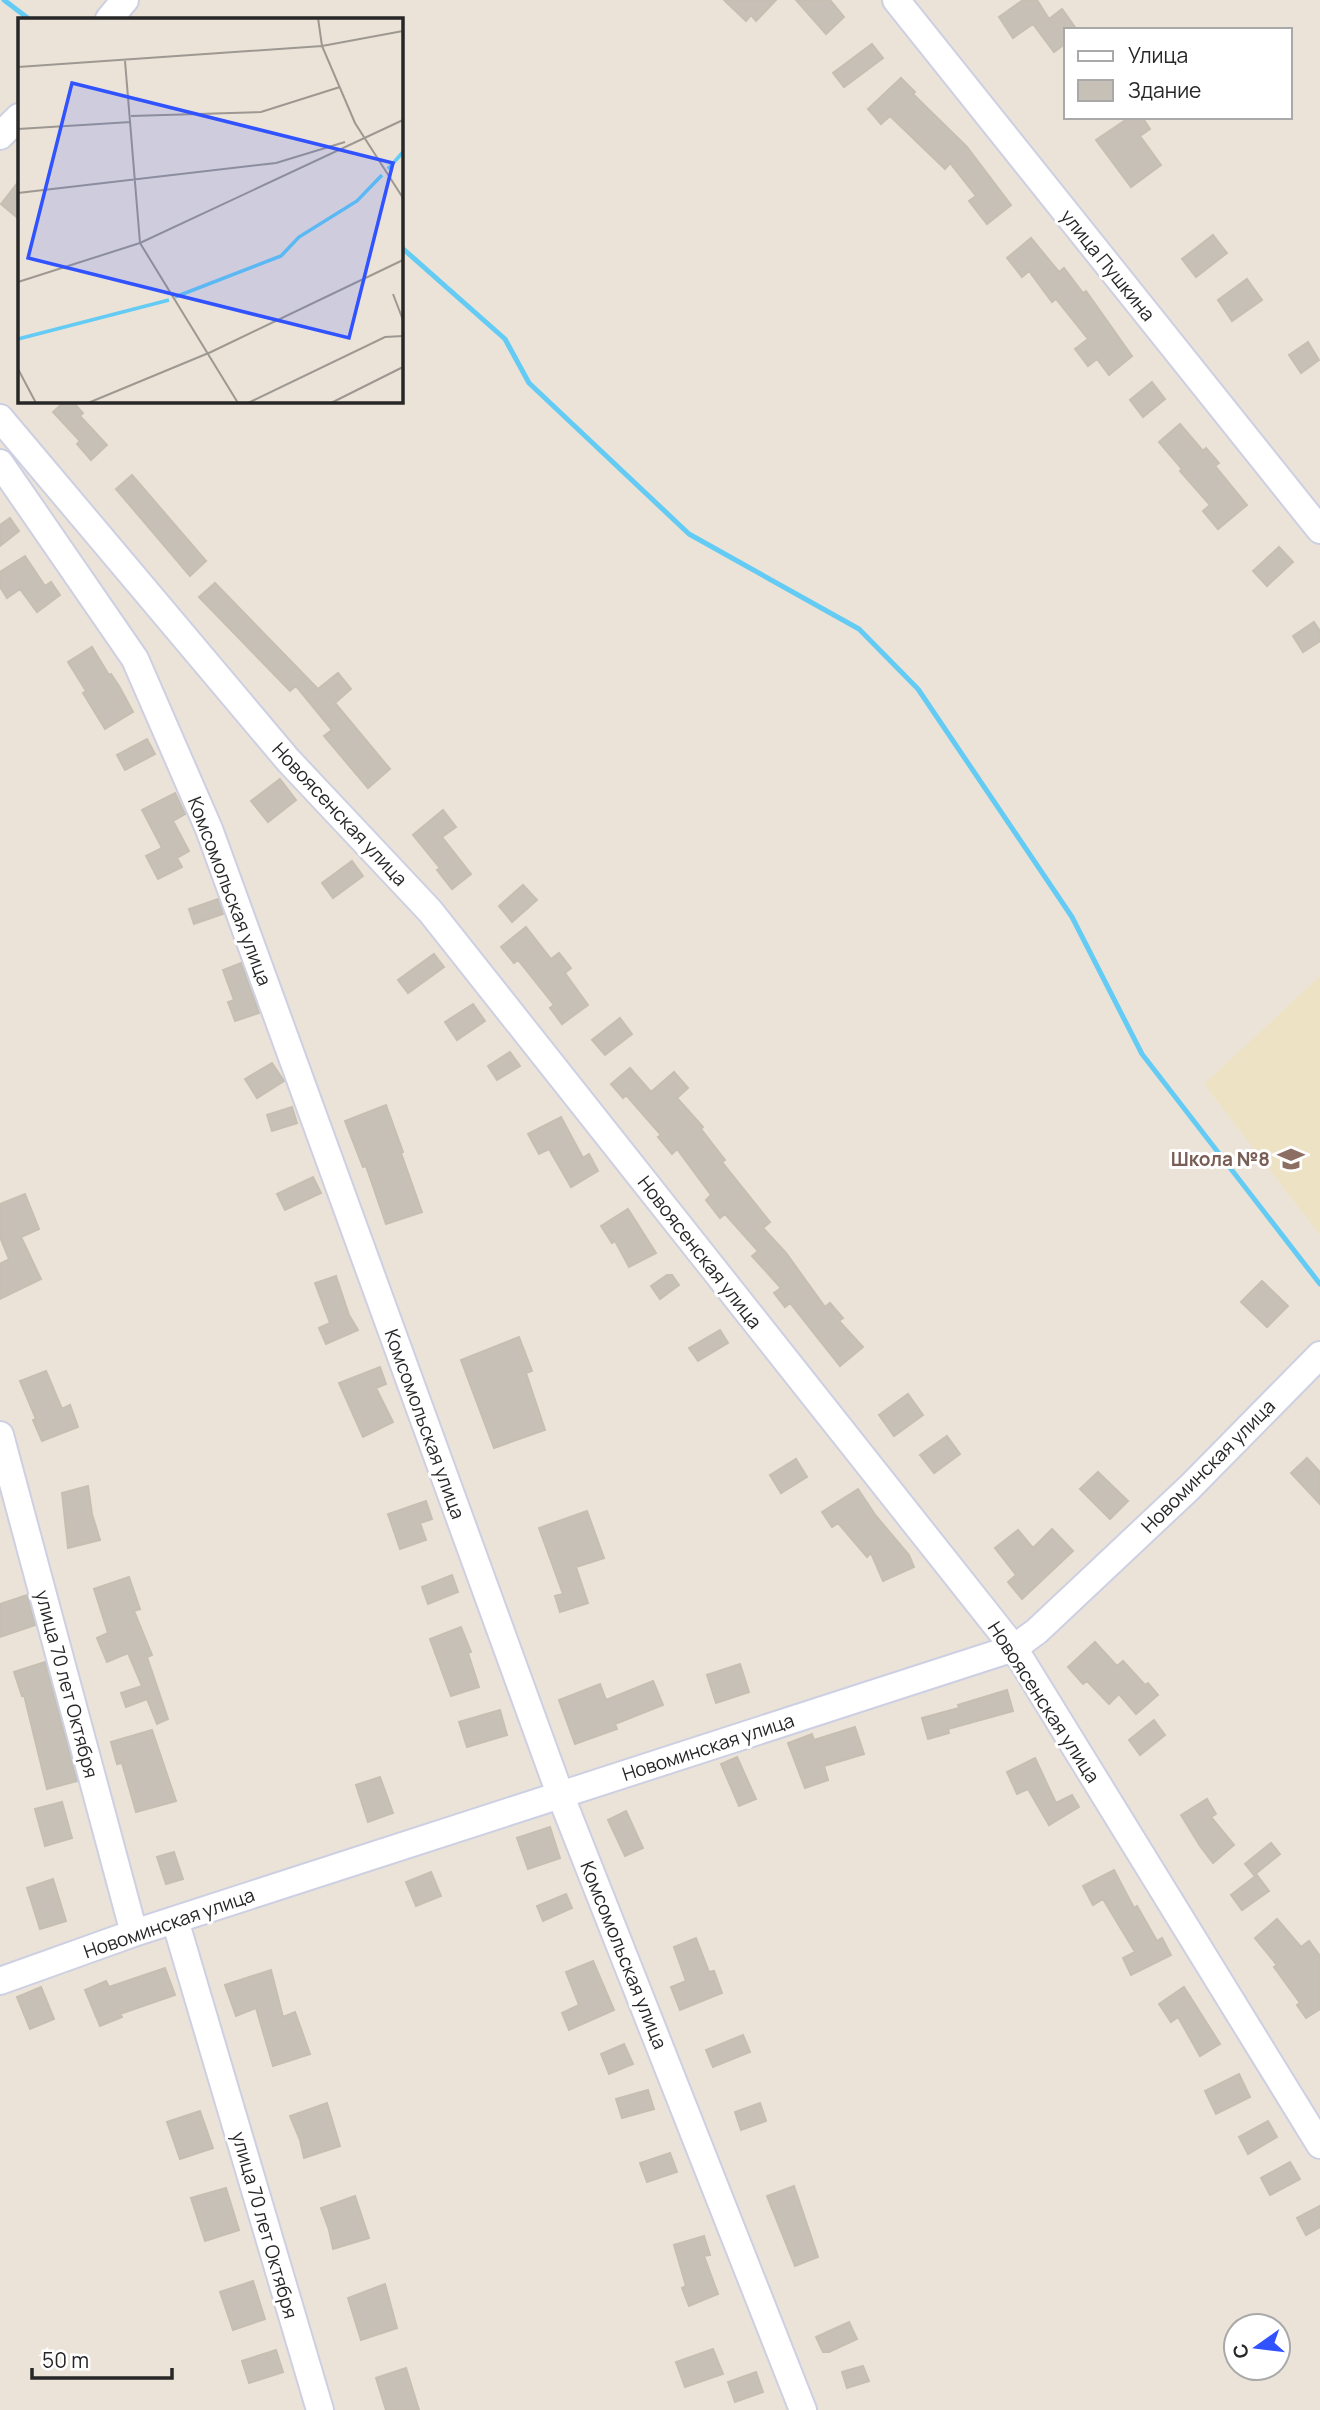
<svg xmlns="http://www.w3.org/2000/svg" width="1320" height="2410" font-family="Manrope,sans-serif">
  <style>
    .education { fill: #eee2c5 }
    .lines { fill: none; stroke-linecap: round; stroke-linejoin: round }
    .stream { stroke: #63cbf4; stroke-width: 5 }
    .building { fill: #c6c0b7; stroke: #c6bfb1; stroke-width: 2 }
    .minor-casing { stroke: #cdd0e2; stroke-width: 30 }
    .minor { stroke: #fff; stroke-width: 26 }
    .labels { text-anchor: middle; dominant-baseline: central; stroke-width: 6; stroke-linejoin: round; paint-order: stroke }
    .street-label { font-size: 19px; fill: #272727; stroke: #fff }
    .education-label { font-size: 19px; font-weight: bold; fill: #785e54; stroke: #fff; text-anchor: end }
    .inset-river { fill: none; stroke: #63cbf4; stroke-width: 3.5 }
    .inset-road { fill: none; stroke: #9d9891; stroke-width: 2 }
    .view { fill: #3052ff; fill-opacity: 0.15; stroke: #3052ff; stroke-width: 3.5 }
    .inset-edge { fill: none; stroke: #272727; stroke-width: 3.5 }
  </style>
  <rect width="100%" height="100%" fill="#ebe3d7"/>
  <path class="education" d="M1320,976V1235L1204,1084Z"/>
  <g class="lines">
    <path class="stream" d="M4,0L29,19
      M401,247L505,339L529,383L689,534L859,629L918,689L1072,917L1142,1054L1320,1284"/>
  </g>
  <path class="building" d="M724,0H776L756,21L751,15L746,21Z
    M796,0H830L844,17L826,34Z
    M1023,0H1037L1049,19L1062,9L1077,30H1066V43L1054,52L1033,24L1013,38L999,17Z
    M872,44L883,58L844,87L833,73Z
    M901,78L915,92L913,94L967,147L1011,205L987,224L969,201L976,196L950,163L945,169L890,116L881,124L868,109Z
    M1130,117H1142L1150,129L1140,136L1161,165L1131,187L1096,140Z
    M19,181V219L1,204Z
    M1213,235L1227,253L1196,277L1182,259Z
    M1031,238L1059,272L1064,268L1083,293L1086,291L1132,356L1109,375L1097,359L1088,366L1075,349L1088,339L1056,299L1052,302L1029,271L1022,277L1007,258Z
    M1247,279L1262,300L1232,321L1218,300Z
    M1308,342L1319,360L1301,373L1289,355Z
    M1152,382L1165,399L1143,417L1130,400Z
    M65,401H72L83,413L80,416L107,445L91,460L77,444L80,441L53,412Z
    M1180,424L1203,451L1206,448L1219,463L1215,466L1247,505L1218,529L1203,511L1210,505L1180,471L1182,469L1159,442Z
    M132,475L206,561L190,576L116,489Z
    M10,518L19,531L0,546V525Z
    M1279,547L1293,562L1267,586L1253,571Z
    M25,556L45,586L51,582L60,595L37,612L20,589L7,598L0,587V572Z
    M215,583L318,689L338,673L351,689L335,703L390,769L368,788L324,736L332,730L296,686L290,691L199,597Z
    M1314,622L1320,631V641L1303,652L1293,636Z
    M92,647L109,675L111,674L119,686L133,712L105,729L83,693L86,691L68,662Z
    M147,739L155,754L125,770L117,755Z
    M280,779L296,800L268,822L251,801Z
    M175,793L185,814L173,821L189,851L177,858L182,867L158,879L146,856L162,848L142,810Z
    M443,810L456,827L442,837L471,874L452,889L437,870L440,868L413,835Z
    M352,861L363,876L333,898L322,883Z
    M523,885L537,900L512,922L499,906Z
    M218,899L223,914L194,924L189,909Z
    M526,927L551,959L559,953L571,968L565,973L588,1005L562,1024L550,1008L554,1005L518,960L514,963L501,947Z
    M434,954L444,967L408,993L398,980Z
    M241,963L259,1013L235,1021L228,1002L234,1000L223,970Z
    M473,1004L485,1021L457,1040L445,1022Z
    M620,1018L632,1034L605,1055L592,1040Z
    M510,1052L520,1066L497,1080L488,1066Z
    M272,1063L284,1081L257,1098L245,1079Z
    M630,1068L651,1092L674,1072L688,1088L677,1098L703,1127L701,1129L725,1160L722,1162L770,1222L763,1228L786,1253L825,1307L830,1303L843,1318L839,1321L863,1347L840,1366L790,1303L785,1307L774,1293L781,1288L752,1256L758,1251L725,1214L720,1218L706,1200L711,1195L677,1149L672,1154L658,1137L661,1135L626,1095L623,1098L611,1084Z
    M386,1105L403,1152L401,1153L422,1212L386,1224L366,1166L363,1167L345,1121Z
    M292,1107L297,1123L272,1131L267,1115Z
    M561,1117L583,1158L589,1154L598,1171L571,1187L549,1149L539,1154L528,1134Z
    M313,1177L321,1193L285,1210L277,1194Z
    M25,1194L39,1229L21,1237L41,1279L0,1299V1264L9,1259L0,1237V1204Z
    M628,1209L656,1253L629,1267L615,1241L612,1243L601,1226Z
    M667,1275H672L679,1285L660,1299L651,1286Z
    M336,1276L349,1315L358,1330L326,1344L319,1328L330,1323L315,1283Z
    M1262,1281L1288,1306L1267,1327L1241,1302Z
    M720,1330L728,1343L698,1361L689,1348Z
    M519,1337L532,1371L526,1373L545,1430L494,1448L461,1360Z
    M380,1367L386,1384L376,1388L393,1422L363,1437L339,1383Z
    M46,1371L62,1409L70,1405L78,1427L42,1441L33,1420L36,1419L20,1381Z
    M908,1394L923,1415L894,1436L879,1415Z
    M947,1436L960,1454L934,1473L920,1455Z
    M1307,1458L1320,1472V1504L1291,1473Z
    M796,1459L807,1477L781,1493L770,1475Z
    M1098,1472L1128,1501L1110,1519L1080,1489Z
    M88,1486L92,1514L100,1540L68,1548L62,1493Z
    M858,1489L876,1516L909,1555L914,1567L883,1581L871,1553L867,1557L838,1523L832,1527L822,1512Z
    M426,1501L432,1519L420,1523L426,1540L400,1549L388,1514Z
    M587,1511L604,1558L576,1567L588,1603L560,1612L555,1596L563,1594L539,1528Z
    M1052,1529L1073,1551L1022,1599L1008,1582L1016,1575L995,1548L1018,1530L1033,1548Z
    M452,1575L458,1592L428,1604L422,1587Z
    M129,1577L140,1609L134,1611L152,1655L147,1657L168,1719L157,1724L147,1699L126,1707L121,1693L142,1686L128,1653L107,1662L97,1638L108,1633L94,1589Z
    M27,1595L35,1625L0,1637V1604Z
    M461,1627L471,1652L468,1653L479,1687L451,1696L430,1639Z
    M1095,1642L1117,1666L1123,1661L1145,1685L1148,1683L1158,1695L1136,1714L1119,1694L1109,1704L1087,1681L1083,1684L1068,1667Z
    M45,1662L77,1781L47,1789L24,1695L22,1696L14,1672Z
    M740,1664L749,1692L716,1703L707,1675Z
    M653,1681L663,1705L615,1724L617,1729L575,1744L559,1700L600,1684L606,1700Z
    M1007,1690L1013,1711L948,1729L949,1733L928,1739L922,1718L959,1708L958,1705Z
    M500,1710L507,1735L467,1747L459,1722Z
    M1154,1720L1165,1735L1140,1755L1129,1740Z
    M855,1727L864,1754L824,1766L828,1780L805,1788L788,1743L812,1734L814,1740Z
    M152,1730L176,1801L136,1812L122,1763L117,1764L111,1742Z
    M737,1757L756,1799L739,1806L721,1764Z
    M1035,1758L1056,1803L1072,1795L1079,1807L1049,1825L1028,1789L1017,1794L1007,1772Z
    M380,1777L393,1813L368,1822L356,1785Z
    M1207,1799L1216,1814L1211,1817L1234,1845L1213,1863L1200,1846L1181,1815Z
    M62,1802L72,1838L45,1846L35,1809Z
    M626,1811L643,1848L625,1856L608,1820Z
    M550,1827L560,1858L528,1869L517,1838Z
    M1271,1843L1280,1854L1254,1875L1245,1864Z
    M174,1852L183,1879L166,1884L157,1857Z
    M1114,1870L1134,1908L1137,1906L1157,1941L1162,1938L1171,1955L1131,1975L1123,1958L1135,1952L1103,1899L1093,1905L1083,1886Z
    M431,1872L441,1896L416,1906L406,1882Z
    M1257,1875L1269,1891L1242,1910L1231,1895Z
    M53,1879L66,1921L40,1929L27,1888Z
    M566,1894L572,1908L543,1921L537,1906Z
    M1277,1919L1301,1947L1309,1941L1320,1956V2009L1306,2018L1297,2005L1300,2003L1274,1967L1277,1965L1255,1938Z
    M696,1938L709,1972L714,1971L722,1993L680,2010L671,1987L686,1981L674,1947Z
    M593,1961L614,2010L569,2030L562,2013L579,2005L566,1972Z
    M165,1968L175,1995L120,2014L122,2017L100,2026L85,1990L106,1981L109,1987Z
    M271,1970L283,2017L295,2012L310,2054L273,2066L256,2008L236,2016L225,1985Z
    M41,1987L54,2019L30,2029L17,1997Z
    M1184,1987L1220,2044L1200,2056L1178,2017L1171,2022L1159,2004Z
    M743,2035L750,2052L713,2067L706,2050Z
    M624,2044L633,2064L609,2074L601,2054Z
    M1239,2074L1250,2097L1216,2114L1205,2091Z
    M648,2090L654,2109L622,2118L616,2099Z
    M327,2103L340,2146L304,2158L300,2140L290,2116Z
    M760,2103L766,2121L741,2130L735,2112Z
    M200,2111L213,2148L180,2159L167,2122Z
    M1268,2121L1277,2137L1248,2154L1239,2137Z
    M670,2153L677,2172L647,2182L640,2163Z
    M1290,2162L1300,2179L1270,2195L1261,2178Z
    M794,2186L818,2257L795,2266L767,2196Z
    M226,2188L239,2230L205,2241L191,2198Z
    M355,2196L369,2238L333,2249L329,2230L321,2208Z
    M1320,2206V2227L1306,2235L1297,2218Z
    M704,2236L710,2255L704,2256L718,2294L689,2306L682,2288L686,2286L674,2245Z
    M253,2281L265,2319L233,2330L220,2292Z
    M385,2284L397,2328L361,2340L348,2298Z
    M849,2322L857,2339L829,2352H823L816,2337Z
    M713,2349L723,2374L685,2387L676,2362Z
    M276,2350L283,2372L249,2383L242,2361Z
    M863,2366L869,2381L847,2388L842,2372Z
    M406,2368L419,2410H386L376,2378Z
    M756,2372L763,2392L735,2402L728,2382Z"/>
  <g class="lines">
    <defs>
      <path id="minor" d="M896,0L1320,530
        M109,19L125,0
        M0,136L19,117
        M0,418L288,760L430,911L1014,1648L1320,2145
        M0,463L135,659L209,829L560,1794L803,2410
        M0,1435L134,1933
        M175,1920L320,2410
        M0,1981L134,1933L1014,1648L1037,1631L1190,1487L1320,1355"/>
    </defs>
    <use href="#minor" class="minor-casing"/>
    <use href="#minor" class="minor"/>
  </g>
  <defs>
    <symbol id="school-bare" viewBox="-9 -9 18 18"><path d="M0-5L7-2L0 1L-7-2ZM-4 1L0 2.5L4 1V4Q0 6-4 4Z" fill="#8d6e63" stroke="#fff" stroke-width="2.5" paint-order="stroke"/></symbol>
  </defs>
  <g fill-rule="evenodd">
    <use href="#school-bare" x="1272" y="1140" width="38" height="38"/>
  </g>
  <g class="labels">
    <g class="street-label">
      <text transform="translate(1108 265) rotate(51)">улица Пушкина</text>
      <text transform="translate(340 814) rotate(47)">Новоясенская улица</text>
      <text transform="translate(230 891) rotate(69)">Комсомольская улица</text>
      <text transform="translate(700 1252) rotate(52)">Новоясенская улица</text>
      <text transform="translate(425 1424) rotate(70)">Комсомольская улица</text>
      <text transform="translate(1208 1466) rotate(-45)">Новоминская улица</text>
      <text transform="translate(67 1684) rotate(75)">улица 70 лет Октября</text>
      <text transform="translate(1044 1702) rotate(57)">Новоясенская улица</text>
      <text transform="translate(708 1747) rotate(-18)">Новоминская улица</text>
      <text transform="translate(169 1923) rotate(-19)">Новоминская улица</text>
      <text transform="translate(624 1955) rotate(68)">Комсомольская улица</text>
      <text transform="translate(265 2225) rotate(74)">улица 70 лет Октября</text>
    </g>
    <g class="education-label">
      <text x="1270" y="1159">Школа №8</text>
    </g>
  </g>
  <g transform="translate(18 18)">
    <rect width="385" height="385" fill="#ebe3d7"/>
    <path class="inset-river" d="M370,151L385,134M157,279L263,238L281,219L339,183L364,157M0,321L151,282"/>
    <path class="inset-road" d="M300,0L304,28L337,105L385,180M107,43L122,225L220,385M0,49L304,28L385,13M113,98L243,94L322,69M0,111L113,104M0,175L258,145L327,124M0,264L122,225L385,102M375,276L385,302M0,351L18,385M70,385L193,334L385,242M230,385L367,319L385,318M313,385L385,349"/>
    <path class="view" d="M54,65L375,145L331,320L10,240Z"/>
    <rect width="385" height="385" class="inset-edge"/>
  </g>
  <rect x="1064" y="28" width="228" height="91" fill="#ffffff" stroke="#a9a9a9" stroke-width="2"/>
  <rect x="1078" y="51" width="35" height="10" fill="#ffffff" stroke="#a9a9a9" stroke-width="2"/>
  <text x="1128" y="63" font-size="21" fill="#272727">Улица</text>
  <rect x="1078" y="80" width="35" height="21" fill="#c6c0b7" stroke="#a9a9a9" stroke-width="2"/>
  <text x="1128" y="98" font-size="21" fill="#272727">Здание</text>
  <g transform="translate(1257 2347) rotate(256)"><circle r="33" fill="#ffffff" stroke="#a9a9a9" stroke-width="2"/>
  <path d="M0-5L12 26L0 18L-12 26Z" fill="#3052ff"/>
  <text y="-10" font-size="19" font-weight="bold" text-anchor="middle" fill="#272727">С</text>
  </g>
  <path d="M32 2368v10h140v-10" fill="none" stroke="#272727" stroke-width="3.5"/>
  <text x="42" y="2368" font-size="21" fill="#272727" stroke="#ffffff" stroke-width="5" paint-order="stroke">50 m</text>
</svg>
